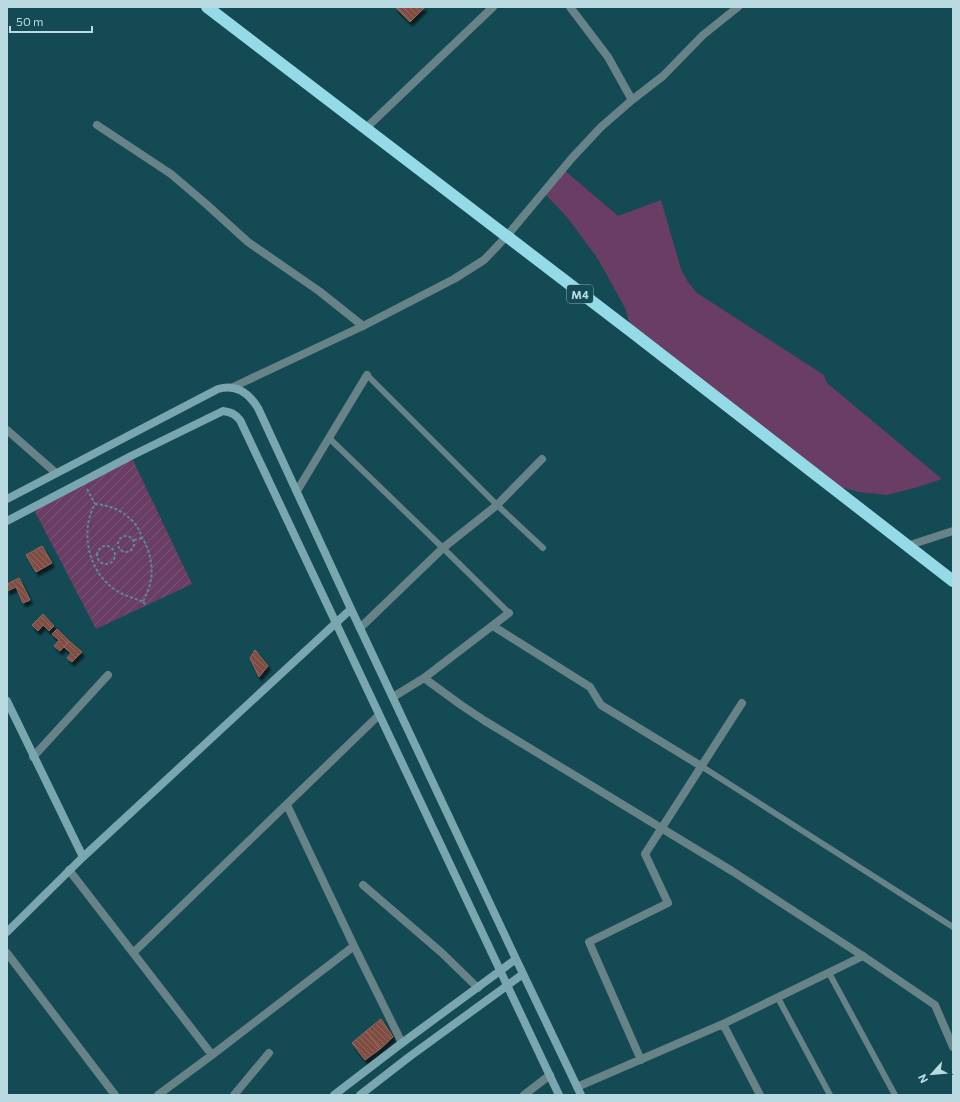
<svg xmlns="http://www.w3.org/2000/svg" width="960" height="1102" font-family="Commissioner,sans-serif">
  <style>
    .grass { fill: #693d64 }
    .garden { fill: url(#garden-furrows) }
    .building { fill: url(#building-back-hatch); stroke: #9a655b; filter: url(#shadow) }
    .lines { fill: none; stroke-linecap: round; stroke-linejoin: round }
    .path { stroke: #5c8991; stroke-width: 2; stroke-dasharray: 3 2; stroke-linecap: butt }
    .lane { stroke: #678388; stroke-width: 6 }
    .street { stroke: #678388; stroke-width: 8 }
    .secondary { stroke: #7aa6af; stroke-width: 8 }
    .highway { stroke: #94dae7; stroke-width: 12 }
    .labels { text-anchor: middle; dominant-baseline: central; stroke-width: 4; stroke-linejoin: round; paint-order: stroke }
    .shield { fill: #134a53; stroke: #87afb6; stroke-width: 1 }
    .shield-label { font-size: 11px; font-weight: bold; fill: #b9dae0 }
  </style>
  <defs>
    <pattern id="garden-furrows" width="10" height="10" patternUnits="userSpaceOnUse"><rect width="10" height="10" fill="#693d64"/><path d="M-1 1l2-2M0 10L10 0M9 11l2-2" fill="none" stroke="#7c587a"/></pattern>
    <pattern id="building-back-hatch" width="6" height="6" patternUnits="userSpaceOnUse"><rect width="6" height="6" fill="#804d43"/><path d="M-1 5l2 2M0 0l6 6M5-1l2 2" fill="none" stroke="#90665e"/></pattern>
    <filter id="shadow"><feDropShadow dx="2.5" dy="4" stdDeviation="1" flood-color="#0009"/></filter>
  </defs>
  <rect width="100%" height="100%" fill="#134a53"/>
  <path class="grass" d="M563,169L618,216L661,200L681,269L688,282L697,293L824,375L827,383L942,479L918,487L887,495L859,492L825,483L632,332L625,308L598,259L567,217L543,192Z"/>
  <path class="garden" d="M131,456L192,584L96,629L33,508Z"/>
  <path class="building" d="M395,7H425L410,22Z
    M42,546L52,563L36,572L26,555Z
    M19,578L30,600L23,603L16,587L7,591V584Z
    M43,614L54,626L49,631L43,625L38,631L32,625Z
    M57,629L69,641L60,651L54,646L59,640L52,634Z
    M69,641L82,652L72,662L67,658L71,653L64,647Z
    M255,650L268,666L259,677L250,658Z
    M381,1019L393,1037L380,1049L366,1031Z
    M366,1031L380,1049L365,1060L352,1043Z"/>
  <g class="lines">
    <path class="path" d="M87,489L95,504
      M95,504C113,505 132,515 140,532C141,535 142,538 144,541C150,552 153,566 151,579C150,587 146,595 143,602C135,598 125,596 117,591C89,574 79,532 95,504Z
      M118 544a8 8 0 1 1 16 0a8 8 0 1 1-16 0Z
      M134,540L142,538
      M97 555a9 9 0 1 1 18 0a9 9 0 1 1-18 0Z
      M143,602L146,605"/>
    <path class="lane" d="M367,375L497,505L543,548
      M329,438L443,548L509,613
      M701,766L953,927
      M829,973L895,1095
      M778,998L830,1095"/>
    <path class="street" d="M570,7L608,57L632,100
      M97,125L171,174L205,203L248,242L319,291L363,326
      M366,128L493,7
      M233,387L363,326L454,279L484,260L506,237L572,158L601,127L632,100L663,76L703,35L738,7
      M7,430L56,473
      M297,491L367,375
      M907,546L953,531
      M493,626L590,687L601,705L701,766
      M360,628L443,548L497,505L542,459
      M424,678L461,705L485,721L732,871L863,956L935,1005L953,1047
      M393,697L424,678L509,613
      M33,757L108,675
      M287,805L354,946L402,1043
      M69,870L212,1055
      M363,885L442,953L478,988
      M7,953L115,1095
      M133,953L379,715
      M723,1024L760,1095
      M641,1060L589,942L668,903L645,854L742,703
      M577,1087L723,1024L863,956
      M158,1095L212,1055L354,946
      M234,1095L269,1053
      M524,1095L550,1075"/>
    <path class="secondary" d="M7,499L218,389C236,384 248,392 258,408L351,609L516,959L581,1095
      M7,521L131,456L223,411C231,412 235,414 240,420L559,1095
      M7,701L83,857
      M7,932L83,857L351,609
      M334,1095L402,1043L516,959
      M360,1095L409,1057L523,974"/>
    <path class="highway" d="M207,7L632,332L953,581"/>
  </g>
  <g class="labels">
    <rect class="shield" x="567" y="285" width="26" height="18" rx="3"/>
    <g class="shield-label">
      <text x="580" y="294">M4</text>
    </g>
  </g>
  <rect width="960" height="1102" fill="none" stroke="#b9dae0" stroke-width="16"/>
  <g transform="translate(932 1074) rotate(243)" stroke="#134a53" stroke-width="3" paint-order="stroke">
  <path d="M0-3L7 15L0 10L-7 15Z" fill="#b9dae0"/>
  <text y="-6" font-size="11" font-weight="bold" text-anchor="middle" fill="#b9dae0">N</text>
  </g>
  <path d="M10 26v6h82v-6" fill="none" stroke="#b9dae0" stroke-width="2"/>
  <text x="16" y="26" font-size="12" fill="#b9dae0" stroke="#134a53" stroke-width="3" paint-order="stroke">50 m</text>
</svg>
